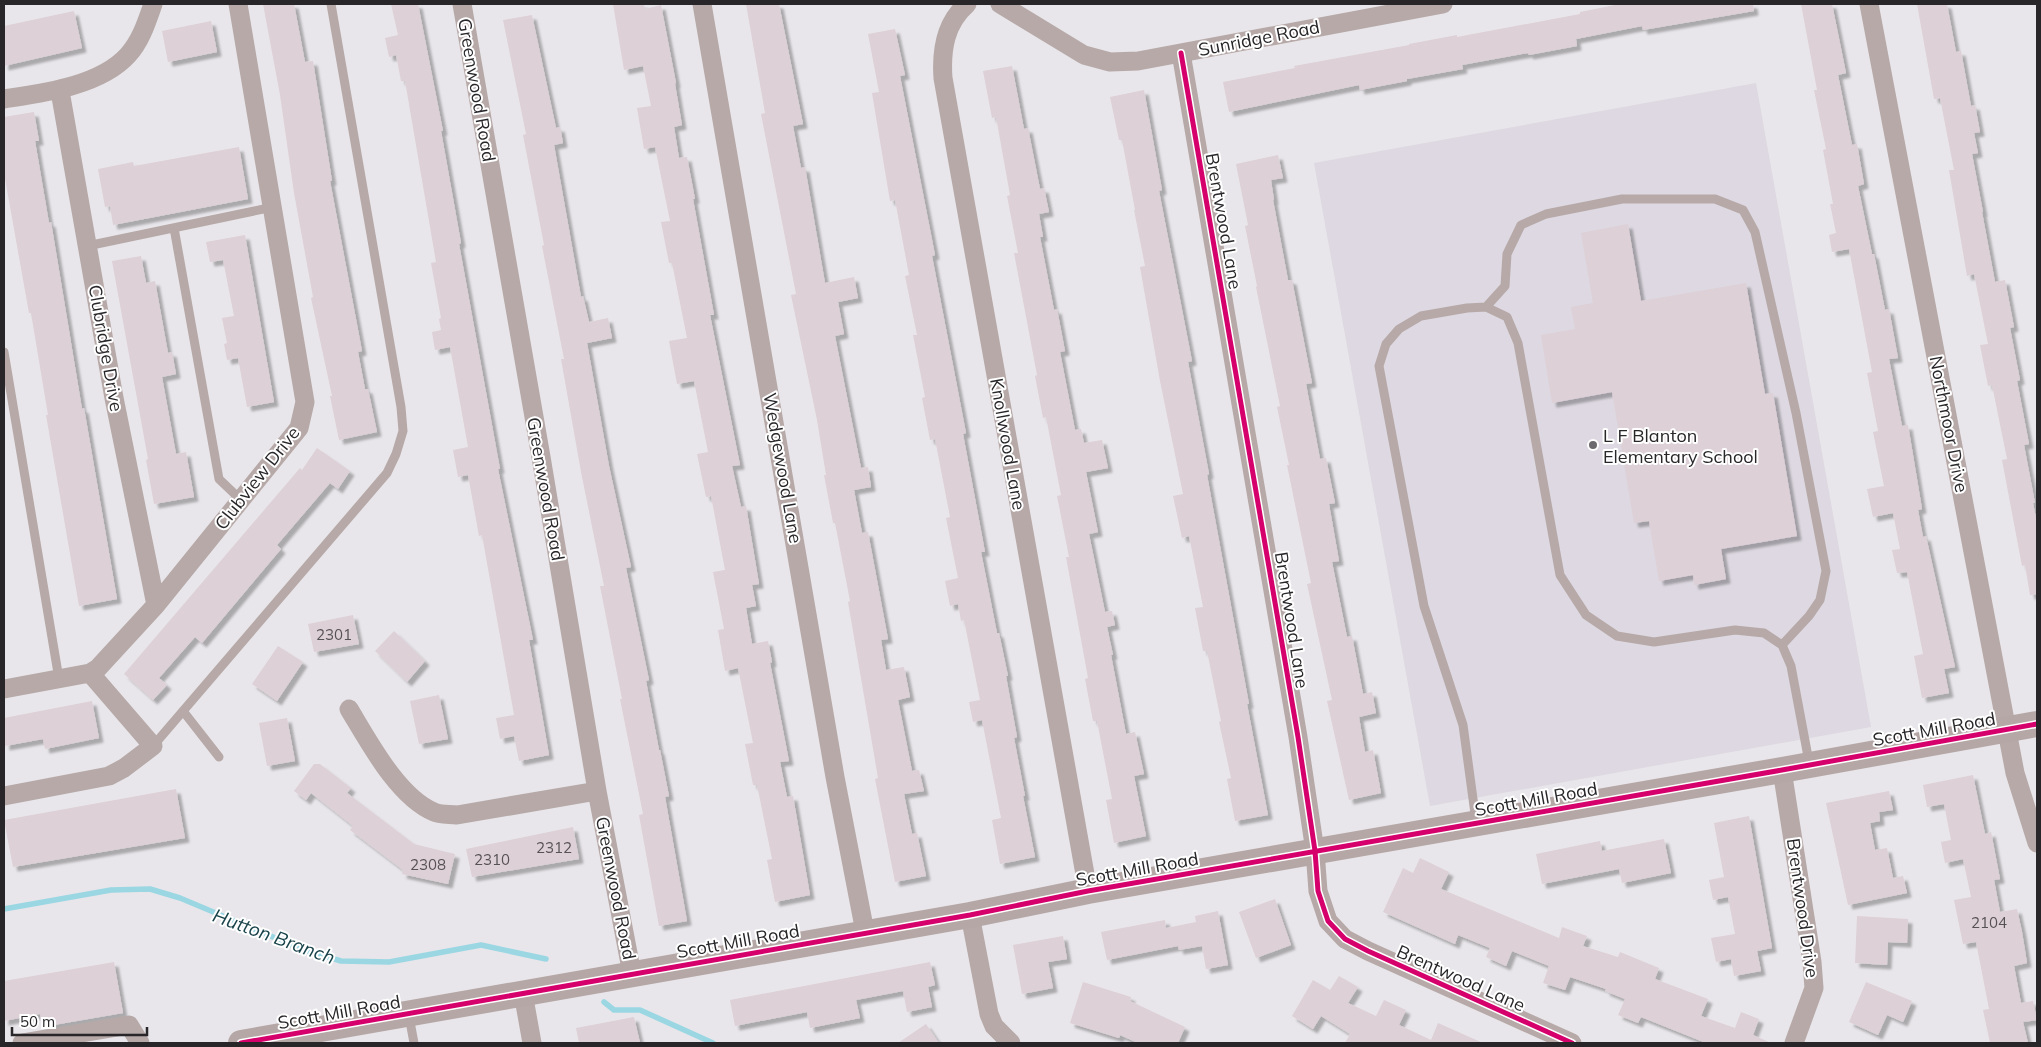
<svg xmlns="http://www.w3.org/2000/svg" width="2041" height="1047" font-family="Mulish,sans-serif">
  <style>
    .built { fill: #ddd8e1 }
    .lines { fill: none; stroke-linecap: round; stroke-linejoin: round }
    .stream { stroke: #9ad7e3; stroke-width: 5.5 }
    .building { fill: #ddd0d6; filter: url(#shadow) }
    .lane { stroke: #b6a9a8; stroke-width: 9 }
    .street { stroke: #b6a9a8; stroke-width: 19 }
    .secondary { stroke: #b5a7a6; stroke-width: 26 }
    .cycleway-casing { stroke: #fff; stroke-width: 8 }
    .cycleway { stroke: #d6006c; stroke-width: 5 }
    .poi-dot { fill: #6b696d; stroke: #fff; stroke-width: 2 }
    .labels { text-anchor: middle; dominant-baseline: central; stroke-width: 4; stroke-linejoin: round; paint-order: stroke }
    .number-label { font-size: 15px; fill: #565155 }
    .street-label { font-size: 18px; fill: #282629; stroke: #fff }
    .poi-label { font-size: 18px; fill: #282629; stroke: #fff; text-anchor: start }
    .water-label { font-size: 19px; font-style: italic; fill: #1a444b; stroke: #fff }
  </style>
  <defs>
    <filter id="shadow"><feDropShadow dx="4.5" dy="4.5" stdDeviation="1" flood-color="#0004"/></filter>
  </defs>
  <rect width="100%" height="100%" fill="#e8e6ea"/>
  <path class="built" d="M1756,83L1871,727L1430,806L1314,163Z"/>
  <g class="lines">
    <path class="stream" d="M4,909L111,890L150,889L180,898L304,950L341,961L389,962L481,945L546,959
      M604,1002L614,1010H640L713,1043"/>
  </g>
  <path class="building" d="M263,4H294L305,62L313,61L332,181H330L362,351L358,352L365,389H368L377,432L339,440L330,396H332L311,298L313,297L294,193L280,95Z
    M391,4H418L443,131H441L461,243L459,244L500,469H498L533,640H529L549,755L519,761L514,736L500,739L496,718L514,715L482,535L479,536L468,475L458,477L453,450L468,447L450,347L435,350L432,332L441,330L439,319L441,318L431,263L436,262L405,81H401L396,55L389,57L385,38L398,35Z
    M613,4H644L645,9L661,5L676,83L675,84L682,125L674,127L679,158L687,157L695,199H693L714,315H710L740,465L732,466L741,507L746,506L759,584L752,585L756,606L746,608L752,644L768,641L772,662L770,663L789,761L780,762L787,797L793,796L810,895L775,902L767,860L772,859L757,785H753L745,744L753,743L738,668L725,671L718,630L724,629L713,572L725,570L711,496L706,497L697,454L708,452L694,381L677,384L669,341L687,338L672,263H669L661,222L670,221L655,147L644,149L637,108L651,106L643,66L624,70Z
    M746,4H779L803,124L793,126L801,168L805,167L825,283L854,277L858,298L838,302L844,334L835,336L861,468L868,467L871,487L854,490L862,533L868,532L888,639L881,640L886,670L904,667L910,697L898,700L912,771L919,770L924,791L904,794L912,834L917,833L926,876L895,882L875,779L878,778L848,602L850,601L835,523H833L824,475H826L817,420L791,295L796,294L761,114L765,113Z
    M1620,4H1753L1754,11L1643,30L1642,26L1576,39L1577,46L1529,55L1528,53L1462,65L1463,69L1407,79V81L1360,90L1359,85L1229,112L1223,82L1295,68L1294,66L1409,45V44L1457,35V37L1580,14V12Z
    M1801,4H1832L1846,73L1838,75L1852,145L1857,144L1864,184L1858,186L1872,254H1874L1885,310L1889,309L1898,358L1889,359L1902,426L1908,425L1922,509L1918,510L1923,537L1926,536L1955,667L1944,669L1949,693L1922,698L1914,656L1923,654L1907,572L1897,573L1892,550L1900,549L1893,513L1873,517L1867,489L1884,486L1873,432L1878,431L1867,373L1872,372L1849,249L1832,252L1829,235L1836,233L1830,204H1833L1823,150L1826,149L1814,90H1817Z
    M1917,4H1947L1956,52L1961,51L1971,106L1975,105L1980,132L1974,133L1978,153L1972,154L1983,212H1982L1995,282L2005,280L2014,327L2010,328L2020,380L2017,381L2029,444L2024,445L2035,503H2033L2037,523V594L2030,595L2025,565L2022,566L2002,460L2007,459L1992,385L1988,386L1980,345L1988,344L1974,274L1967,276L1949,170H1954L1940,98L1934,99Z
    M74,11L82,48L4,66V26Z
    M532,15L556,128L560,127L563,143L554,145L581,297L583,296L589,322L608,318L612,338L587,343L609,466L631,567L626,568L649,680L646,681L659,750H660L669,796L665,797L687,921L659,926L639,815L643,814L620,699H622L600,586H604L581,472L561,359H564L542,246L544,245L523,135L526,134L503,20Z
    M211,21L217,52L168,62L162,31Z
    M895,29L905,75L900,76L935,255L932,256L966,433L963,434L985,552H981L997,633H999L1008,676H1006L1017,737L1014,738L1025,796H1023L1035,857L1000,864L992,820L1001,818L982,720L973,722L969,702L980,700L964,620L961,621L958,604L950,606L945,581L958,578L946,518L950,517L935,439L930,440L922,398L925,397L913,335H917L905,276L909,275L895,200L890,201L872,93L879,92L868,34Z
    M1012,66L1024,129L1028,128L1040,189L1044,188L1049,212L1039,214L1043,237H1040L1054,310L1057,309L1065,351L1060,352L1075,430L1081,429L1084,443L1102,440L1108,468L1086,472L1098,532L1089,534L1105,612L1112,611L1115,625L1107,627L1113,655H1111L1126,734L1135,732L1144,774L1134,776L1146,836L1114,843L1106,800L1112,799L1097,721H1093L1085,679L1088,678L1066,557H1069L1057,496L1061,495L1046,417L1043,418L1035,376L1037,375L1014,253H1018L1007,196L1010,195L996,117L992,118L983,71Z
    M1144,90L1162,190L1159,191L1192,361L1188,362L1209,474L1207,475L1249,704H1247L1268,815L1235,821L1227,779L1231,778L1219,722L1221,721L1207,651H1203L1195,608L1203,607L1189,536L1182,538L1173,496L1183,494L1160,381L1140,267L1145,266L1134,210H1135L1122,140H1119L1110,97Z
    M34,112L39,141H35L49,223L51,222L82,409L84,408L117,599L79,606L46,415H48L31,313H29L4,173V117Z
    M239,147L248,199L113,225L110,206L105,207L98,169L133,162L134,166Z
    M1278,155L1283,178L1271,180L1274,200H1273L1288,280H1292L1312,383L1306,384L1320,459L1326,458L1335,503L1329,504L1339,561L1332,562L1347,637L1352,636L1363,694L1372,692L1376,713L1359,717L1365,752L1373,750L1381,793L1349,800L1327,701L1332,700L1307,584L1311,583L1287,465H1289L1277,407L1280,406L1256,287L1257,286L1245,226L1248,225L1236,164Z
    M1628,224L1641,301L1746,283L1765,394L1773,393L1797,536L1721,549L1726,579L1694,585L1693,575L1659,581L1649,521L1634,523L1612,392L1552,403L1541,335L1575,329L1571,307L1593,303L1581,233Z
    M245,235L274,402L247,407L238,358L227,360L224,344L227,343L222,318L234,316L223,260L210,262L206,242Z
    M141,256L146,283L155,281L168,353L172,352L176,374L162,377L176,454L186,452L194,497L154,504L146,460L148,459L112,261Z
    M317,448L350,471L338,489L330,483L277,545L281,549L202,643L195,637L159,678L167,685L153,700L124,674L300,468L302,470Z
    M353,615L359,644L314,652L308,624Z
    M394,631L425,661L407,682L375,651Z
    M278,646L303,662L277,701L252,684Z
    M439,695L448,739L419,744L410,701Z
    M92,701L99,738L45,749L43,739L5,746L4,718Z
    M287,718L295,761L267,766L259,723Z
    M314,764H320L351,788L347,793L414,844L455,854L448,884L402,874L403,870L350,830L353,826L311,793L306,800L294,791Z
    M1973,775L1985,834L1991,832L2000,879L1994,880L2000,912L2017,909L2022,932L2027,963L2014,966L2021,1003L2033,1001L2037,1020L2023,1022L2028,1043H1990L1983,1010L1989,1009L1976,942L1963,944L1954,900L1971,897L1963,859L1945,863L1941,842L1951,840L1944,804L1927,807L1923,785Z
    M176,789L185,838L13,867L4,820Z
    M1889,791L1893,810L1879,812L1880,821L1870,823L1875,850L1887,848L1893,878L1903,876L1907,893L1848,905L1826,803Z
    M1749,816L1772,948L1757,951L1761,971L1734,976L1731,959L1716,962L1711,938L1735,934L1728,897L1713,900L1709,880L1724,877L1714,823Z
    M573,827L579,859L472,877L466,849Z
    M1664,839L1671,873L1622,883L1619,869L1542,884L1536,854L1600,841L1602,851Z
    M1420,858L1449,872L1441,889L1559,938L1562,927L1587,936L1583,946L1618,957L1620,952L1659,968L1655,979L1708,999L1701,1016L1735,1028L1741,1012L1759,1019L1753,1035L1771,1043H1706L1641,1017L1638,1023L1618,1015L1625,999L1605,991L1606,989L1570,977L1565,990L1543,983L1549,966L1512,951L1506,966L1486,957L1490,948L1458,935L1455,944L1383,912L1403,868L1413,873Z
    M1275,899L1291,945L1256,958L1239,912Z
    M1218,911L1228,965L1206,969L1202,946L1179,950L1178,946L1107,960L1101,932L1165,920L1166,928L1196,922L1195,916Z
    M1857,916L1908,919L1907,943L1888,942L1887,965L1855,963Z
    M1063,936L1067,959L1048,962L1053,988L1022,994L1013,945Z
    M114,962L123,1013L42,1027L40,1014L4,1021V981Z
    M930,962L935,985L928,987L932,1007L907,1012L903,991L856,1000L860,1018L810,1028L807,1012L735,1026L730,1000Z
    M1339,976L1358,987L1348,1003L1376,1016L1384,1000L1406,1010L1399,1025L1431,1040L1438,1023L1483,1043H1345L1350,1034L1321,1016L1313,1029L1292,1016L1313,980L1330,990Z
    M1083,982L1131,997L1130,1001L1185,1027L1178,1043H1138L1120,1035L1119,1038L1070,1023Z
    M1866,982L1912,1001L1903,1022L1887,1015L1878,1035L1849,1022Z
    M634,1017L640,1043H579L576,1028Z
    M926,1024L939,1043H898Z"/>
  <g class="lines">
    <path class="lane" d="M174,228L219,479L241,500
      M87,246L273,207
      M1486,307L1505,286L1507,254L1521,225L1546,214L1622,199H1715L1743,210L1755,232L1796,413L1826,571L1820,600L1809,616L1782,645
      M4,352L59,679
      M183,711L219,757
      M153,746L387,473L396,454L403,431L401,407L331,4
      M1476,821L1463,725L1424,606L1379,366L1386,344L1399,329L1421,316L1467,308L1486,307L1507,317L1518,343L1560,575L1586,615L1617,636L1654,642L1735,630L1764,633L1782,645L1791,666L1809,762
      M409,1016L414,1043"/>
    <path class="street" d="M462,4L541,457L597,791L632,974
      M702,4L835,777L865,932
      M967,4C945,23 941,50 943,78L1088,891
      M1000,4L1084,55L1110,62L1138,61L1443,4
      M1869,4L2015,773L2037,843
      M1181,53L1298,737L1315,851L1318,891L1328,921L1345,939L1368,951L1572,1043
      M60,91L114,398L156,605
      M4,99C43,93 100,86 128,55C141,41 147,21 153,4
      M4,689L90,673L98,668L156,605L299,428L305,402L238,4
      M349,709C369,742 398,797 434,812C440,815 450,814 457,815L597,791
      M1782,770L1812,962L1814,988L1794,1043
      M4,796L109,776L124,768L153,746L90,673
      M970,915L989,1014L994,1026L1011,1043
      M523,993L532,1043
      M22,1043L129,1025L140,1043"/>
    <path class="secondary" d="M241,1043L970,915L1088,891L1782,770L2037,724"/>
    <defs>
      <path id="cycleway" d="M1181,53L1298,737L1315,851L1318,891L1328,921L1345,939L1368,951L1572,1043
        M241,1043L970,915L1088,891L1782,770L2037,724"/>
    </defs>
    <use href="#cycleway" class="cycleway-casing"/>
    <use href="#cycleway" class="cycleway"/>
  </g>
  <circle class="poi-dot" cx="1593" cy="445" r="5"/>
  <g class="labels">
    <g class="number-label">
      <text x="334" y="634">2301</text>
      <text x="554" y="847">2312</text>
      <text x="492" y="859">2310</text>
      <text x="428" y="864">2308</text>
      <text x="1989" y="922">2104</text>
    </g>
    <g class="street-label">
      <text transform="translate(1259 38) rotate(-11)">Sunridge Road</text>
      <text transform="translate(477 90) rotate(80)">Greenwood Road</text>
      <text transform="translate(1224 221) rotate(80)">Brentwood Lane</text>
      <text transform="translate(106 348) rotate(80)">Clubridge Drive</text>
      <text transform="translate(1949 424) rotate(79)">Northmoor Drive</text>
      <text transform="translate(1008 444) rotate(80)">Knollwood Lane</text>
      <text transform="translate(783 468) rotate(80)">Wedgewood Lane</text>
      <text transform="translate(257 478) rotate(-52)">Clubview Drive</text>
      <text transform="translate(546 489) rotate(80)">Greenwood Road</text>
      <text transform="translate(1292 620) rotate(81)">Brentwood Lane</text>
      <text transform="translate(1934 729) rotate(-10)">Scott Mill Road</text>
      <text transform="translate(1536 799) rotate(-10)">Scott Mill Road</text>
      <text transform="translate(1137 869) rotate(-10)">Scott Mill Road</text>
      <text transform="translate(616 888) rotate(79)">Greenwood Road</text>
      <text transform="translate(1803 908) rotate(82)">Brentwood Drive</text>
      <text transform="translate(738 941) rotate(-10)">Scott Mill Road</text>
      <text transform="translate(1461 978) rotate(24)">Brentwood Lane</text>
      <text transform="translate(339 1012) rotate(-10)">Scott Mill Road</text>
    </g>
    <g class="poi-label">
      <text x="1603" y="435">L F Blanton<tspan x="1603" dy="21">Elementary School</tspan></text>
    </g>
    <g class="water-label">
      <text transform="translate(274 936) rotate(20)">Hutton Branch</text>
    </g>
  </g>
  <rect width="2041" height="1047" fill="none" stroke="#282629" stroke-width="10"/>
  <path d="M12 1027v8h135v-8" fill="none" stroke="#282629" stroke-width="2.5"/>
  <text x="20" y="1027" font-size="15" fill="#282629" stroke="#ffffff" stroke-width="4" paint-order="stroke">50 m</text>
</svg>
